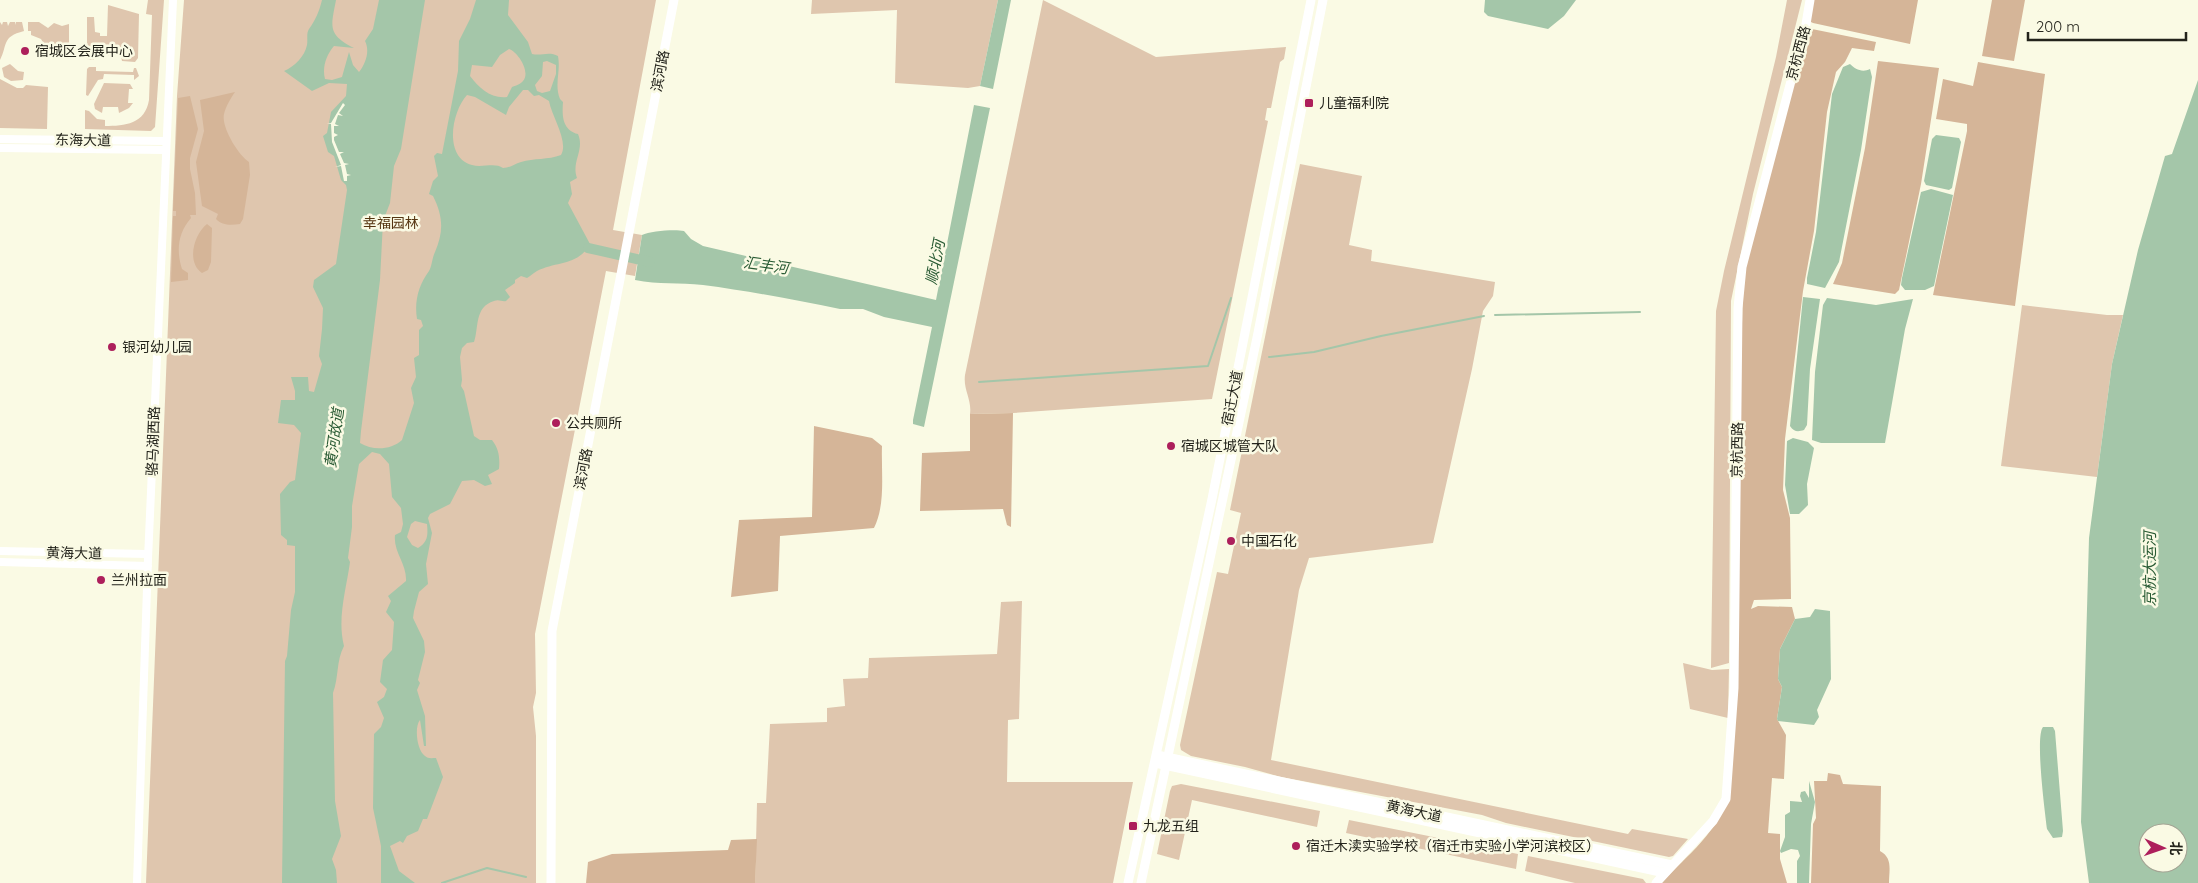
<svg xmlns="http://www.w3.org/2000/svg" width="2198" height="883" font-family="Quicksand,'Noto Sans SC',sans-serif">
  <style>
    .green { fill: #dfc6ae }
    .forest { fill: #d5b598 }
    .water { fill: #a4c6a9; fill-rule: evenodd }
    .pier { fill: #fafae4 }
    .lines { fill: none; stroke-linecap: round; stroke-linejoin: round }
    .stream { stroke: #a4c6a9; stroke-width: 2 }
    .river { stroke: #a4c6a9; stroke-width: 10 }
    .tertiary { stroke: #fff; stroke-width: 8 }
    .secondary { stroke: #fff; stroke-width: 9 }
    .primary { stroke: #fff; stroke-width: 9 }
    .poi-dot { fill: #ad1f5b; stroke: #fafae4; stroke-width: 2 }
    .labels { text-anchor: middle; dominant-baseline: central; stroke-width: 5; stroke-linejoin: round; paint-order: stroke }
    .poi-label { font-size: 14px; fill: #23231b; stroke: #fafae4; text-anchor: start }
    .street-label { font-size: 14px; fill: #23231b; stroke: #fafae4 }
    .park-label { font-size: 14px; fill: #553511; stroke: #fafae4 }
    .water-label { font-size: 15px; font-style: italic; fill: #285a33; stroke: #fafae4 }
  </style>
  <rect width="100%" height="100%" fill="#fafae4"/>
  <path class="green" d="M148,0H164L155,127L151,131L85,129V110L89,111L97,119L105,120V126C125,126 145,124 149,100L152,15L146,14Z
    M184,0H656L613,230L642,235L635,276L606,271L535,634L536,693L533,707L536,736V883H146L177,96Z
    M812,0H998L980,86L968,88L895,83L897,10L811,14Z
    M1043,0L1156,57L1286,47L1284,59L1280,62L1271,108H1267L1265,120L1268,121L1212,399L1013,413L970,414C972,399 963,390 965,375Z
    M1787,0H1802L1753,194L1731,301L1729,663L1711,668L1716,311L1724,271L1776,57Z
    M108,5L139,14L138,58L135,62L122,61L121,56L94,55V60L87,59V17H94L95,32L100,33V36H107Z
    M0,22L2,25L3,22H7L8,26L10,22H15L16,25V22H22L24,31C1,37 8,45 0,60Z
    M28,22H39L48,28L54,23L62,26L69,24V55H53V51H48L41,39L31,35V31H28Z
    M10,64L18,71L24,72L23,80L11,81L4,77L2,68Z
    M89,67H96V71L133,72L134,68H136L139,76L134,80V75L104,74L103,79L98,80L88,96L86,95L87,69Z
    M0,79L17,88H23L26,85L48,87L47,129L0,128Z
    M104,83L130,84L133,89H129L128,103H133L129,108L119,113L118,107H103L102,113L95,109L94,104Z
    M1300,164L1362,176L1349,245L1372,250L1371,261L1495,282L1493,296L1483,311L1472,369L1433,543L1309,558L1299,590L1271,760L1628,834L1632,829L1688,839L1673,856L1669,857L1506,823L1482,815L1281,777L1245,767L1191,756L1181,750L1180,745L1217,572L1228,574L1241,513L1230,510Z
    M2022,305L2107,315H2123L2112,364L2097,477L2001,466Z
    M1022,601L1019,719L1008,720L1007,782H1133L1113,883H755L757,803H766L770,724L827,722V708L845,706L843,679L868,678L869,658L997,654L1001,602Z
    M1683,663L1712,670L1729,669L1728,718L1690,709Z
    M1181,784L1320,811L1317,827L1192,800L1179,860L1157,854L1170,791L1172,786Z
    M1349,820L1518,854L1516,869L1346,833Z
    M1528,856L1643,879L1646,883H1575L1525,871Z"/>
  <path class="forest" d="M1813,0H1918L1910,44L1813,23L1809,21Z
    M1992,0H2025L2014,61L1982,56Z
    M1812,29L1876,42L1874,51L1852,48L1845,62L1836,72L1827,112L1814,231L1803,291L1785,439L1783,490L1790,518L1791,599L1754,600L1751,609L1758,606L1792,607L1795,619L1780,649L1778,679L1782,687L1777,719L1786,735L1784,779L1772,778L1768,833L1780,834V859L1787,883H1661C1687,856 1720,830 1730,793L1743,285L1746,260L1807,32Z
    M1878,61L1939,68L1921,184L1899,290L1895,294L1833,284L1842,263L1865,148Z
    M1978,62L2045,74L2015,306L1933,295L1967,131V124L1936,119L1943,79L1973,86Z
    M235,92C231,98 226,106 224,114C221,127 238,155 249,162L250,175L243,219L240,224C232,225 222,226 216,219L218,214L202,206L196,162L204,131L200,100Z
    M190,96L198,129L190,158V169L195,193L196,215H190L191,218C178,233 176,250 182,269L188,273V280L171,282L173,216H176V211H173L178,98Z
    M207,224L212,228L211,262L208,270L202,273C186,262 194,234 207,224Z
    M1013,413L1011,527L1007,525L1003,509L920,511L922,453L970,451V414Z
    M814,426L872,438L882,446C881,472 886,504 874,528L780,536L778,591L731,597L739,520L812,517Z
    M1828,773L1840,775L1843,784L1881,786L1880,851C1893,858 1889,870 1889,883H1811L1813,824L1816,818L1814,781H1827Z
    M757,839L755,883H586L588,862L612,854L728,850L731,840Z"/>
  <path class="water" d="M322,0H336C331,27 327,34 354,48L334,46C326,55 322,68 325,79L332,80L342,77L349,52L353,65L359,72C366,63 370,51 365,41L373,29L379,0H425L401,149L394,166L390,203L383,221L380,280L361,431L360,443C373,451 391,450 402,440L414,403L411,388L416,377L414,358L419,355V330L423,326L421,320L417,319C414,300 419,285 429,271C432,266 432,258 435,252C444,231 443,216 433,196L429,194L433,181L438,176L434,156L437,153L442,154L458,71L459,41L470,19L476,0H509L508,15L528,42L532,54C542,56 549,51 558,56C561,72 554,84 560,99L563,102C562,115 562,130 578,134C585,150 571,162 577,178L570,182L572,194L568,203L590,244C578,266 557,261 537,271C533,273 531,276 527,278L521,276L515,280V283L505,290L510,297L506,301C502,302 499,299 494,301C474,307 479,328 474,342L467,343L462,348L460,357L462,380L461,386L464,391L474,436L480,440H492C499,449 500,458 499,469L488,475L492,484L485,486L474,480L462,481L450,504L430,514L428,518L432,533L426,564L428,584L419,592L414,611L413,618L424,641L425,652L418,680L420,683L417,690L425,716L426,746H424L420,720C414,727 417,751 425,756C428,759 432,758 436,758L443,777L427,819H423L418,831L407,836L403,843L400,841L390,846L399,871L415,883H381V846L373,808L374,734L381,727L384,718L377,702L384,697L387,689L380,682L383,660L392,650L394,622L386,612L391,601L388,596L406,581C407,564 393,552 395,535L401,532L403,524L401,508L392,497L389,464L380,454L372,452L359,464L352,506V527L348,558L350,562C346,591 337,618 344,646C336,661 339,677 333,693L335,801L341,836L332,859L336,870L337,883H282L285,661L287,656L291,610L295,592V546L287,545V540L281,535L280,494L290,482L295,480L301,433L294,425L278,423L281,400H295V391L291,377H308L309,391L314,392L322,364L319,356L322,329L323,308L313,287L314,280L336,264L347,190L346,185L341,180L334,156L328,152L323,136L327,133L331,112L346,96L347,84L329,83L312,91L284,71C294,67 305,56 307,45C308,40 306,33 309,29C316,19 319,12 322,0ZM509,49C518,52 531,72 523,81C521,84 515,86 512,87L507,97C491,99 479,88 470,76L472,65L492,67L500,55ZM547,61L556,65V74L550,91L542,93L537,91L535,85L542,76L543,62ZM523,90H528L534,96L539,95L549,101C552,117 569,142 561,155C548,160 534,158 521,162C514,164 510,168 503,168C495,162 482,168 472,165C443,157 452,111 467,95L475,97L506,115L509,107ZM415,521L427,524C428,535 428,542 418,548L412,545L407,537L411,524Z
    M998,0H1011L993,89L980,86Z
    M1485,0H1576L1564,16L1548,29L1488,16L1484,12Z
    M1850,64C1855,69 1862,73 1870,69L1872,77L1861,150L1839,262L1825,288L1807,284V278L1816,232L1832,94L1843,67Z
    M2198,80V883H2089L2081,822L2089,538L2112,364L2138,250L2165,156L2172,154ZM2148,833H2178V863H2148Z
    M974,105L990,108L924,427L913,424V420L932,327L884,317L863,309H840C795,300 749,291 703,285C679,282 659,285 635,280L642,235C650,231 675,229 684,231L691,239L703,246L936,300Z
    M1936,135L1959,138L1961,142L1952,188L1949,190L1926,185L1924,181L1932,139Z
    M1931,189L1953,195L1934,286L1925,290H1905L1901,285L1902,278L1921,192Z
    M1803,297L1820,299L1810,369L1807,425L1804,430C1798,432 1794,432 1790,426Z
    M1827,298L1876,305L1913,299L1905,329L1885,443H1821L1812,440L1815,372L1823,305Z
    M1793,438L1808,442L1814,448L1807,484L1808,505L1799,514H1790L1785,485L1787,441Z
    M1815,609L1830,611L1831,679L1817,710L1819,717L1814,725L1778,721L1777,719L1782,687L1778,679L1780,649L1795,619L1810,617Z
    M2043,727H2053L2055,731L2063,831L2062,837L2053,838L2047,829C2045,813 2035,736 2043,727Z
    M1809,781L1815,802L1811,824L1809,883H1797V861L1800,856L1798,850L1791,849L1781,853L1780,851L1785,837V815L1790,812V801L1802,802L1800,796L1801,792L1805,791L1809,798Z"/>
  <path class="pier" d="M343,103L345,105L339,113L343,116L338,115L335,124L339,126H334V133L338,135L334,137V140L339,152H344L340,154L344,163L349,164L345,165L347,174L351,175L347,176V181H344L341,166L335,167L341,165L332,142L331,124H327L331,123Z"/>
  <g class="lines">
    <path class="stream" d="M1495,315L1640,312
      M1269,357L1314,352L1381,336L1484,316
      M979,382L1208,366L1231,298
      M442,883L487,868L526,877"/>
    <path class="river" d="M588,248L650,262"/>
    <path class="tertiary" d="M0,139L165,141
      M0,148L165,150
      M0,551L148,554
      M0,562L148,566
      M137,883L148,559L173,0"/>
    <path class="secondary" d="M1157,755L1672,865
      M1155,763L1665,873
      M551,883L552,631L674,0
      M1656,883L1713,821L1726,799L1734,688L1738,308L1742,267L1806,24L1810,0"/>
    <path class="primary" d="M1128,883L1212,499L1311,0
      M1141,883L1258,333L1323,0"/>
  </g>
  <g class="poi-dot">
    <circle cx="25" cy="51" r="5"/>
    <rect x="1304" y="98" width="10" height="10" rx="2.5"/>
    <circle cx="112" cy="347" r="5"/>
    <circle cx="556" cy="423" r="5"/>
    <circle cx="1171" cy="446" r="5"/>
    <circle cx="1231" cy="541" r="5"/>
    <circle cx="101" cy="580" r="5"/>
    <rect x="1128" y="821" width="10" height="10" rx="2.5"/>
    <circle cx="1296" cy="846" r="5"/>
  </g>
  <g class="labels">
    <g class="poi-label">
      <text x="35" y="51">宿城区会展中心</text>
      <text x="1319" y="103">儿童福利院</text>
      <text x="122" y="347">银河幼儿园</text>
      <text x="566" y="423">公共厕所</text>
      <text x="1181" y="446">宿城区城管大队</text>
      <text x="1241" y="541">中国石化</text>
      <text x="111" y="580">兰州拉面</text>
      <text x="1143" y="826">九龙五组</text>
      <text x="1306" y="846">宿迁木渎实验学校（宿迁市实验小学河滨校区）</text>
    </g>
    <g class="street-label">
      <text transform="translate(1798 53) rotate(-75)">京杭西路</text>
      <text transform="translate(660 71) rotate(-79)">滨河路</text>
      <text transform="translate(83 140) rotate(1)">东海大道</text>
      <text transform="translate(1232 398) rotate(-79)">宿迁大道</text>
      <text transform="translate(153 441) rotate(-88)">骆马湖西路</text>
      <text transform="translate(1737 450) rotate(-89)">京杭西路</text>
      <text transform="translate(583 469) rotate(-79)">滨河路</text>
      <text transform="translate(74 553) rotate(1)">黄海大道</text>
      <text transform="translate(1414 811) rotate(12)">黄海大道</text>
    </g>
    <g class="park-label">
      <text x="391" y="223">幸福园林</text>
    </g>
    <g class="water-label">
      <text transform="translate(935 262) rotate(-79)">顺北河</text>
      <text transform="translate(766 265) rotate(8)">汇丰河</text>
      <text transform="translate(334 438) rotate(-82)">黄河故道</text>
      <text transform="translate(2149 569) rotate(-90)">京杭大运河</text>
    </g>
  </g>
  <g transform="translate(2163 848) rotate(92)"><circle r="24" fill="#fafae4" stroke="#a4a494"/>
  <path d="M0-4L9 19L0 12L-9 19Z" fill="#ad1f5b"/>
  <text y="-8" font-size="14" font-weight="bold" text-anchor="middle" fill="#23231b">北</text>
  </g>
  <path d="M2028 32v8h158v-8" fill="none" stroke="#23231b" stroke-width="2.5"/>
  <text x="2036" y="32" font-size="15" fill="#23231b" stroke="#fafae4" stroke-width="4" paint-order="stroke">200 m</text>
</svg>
